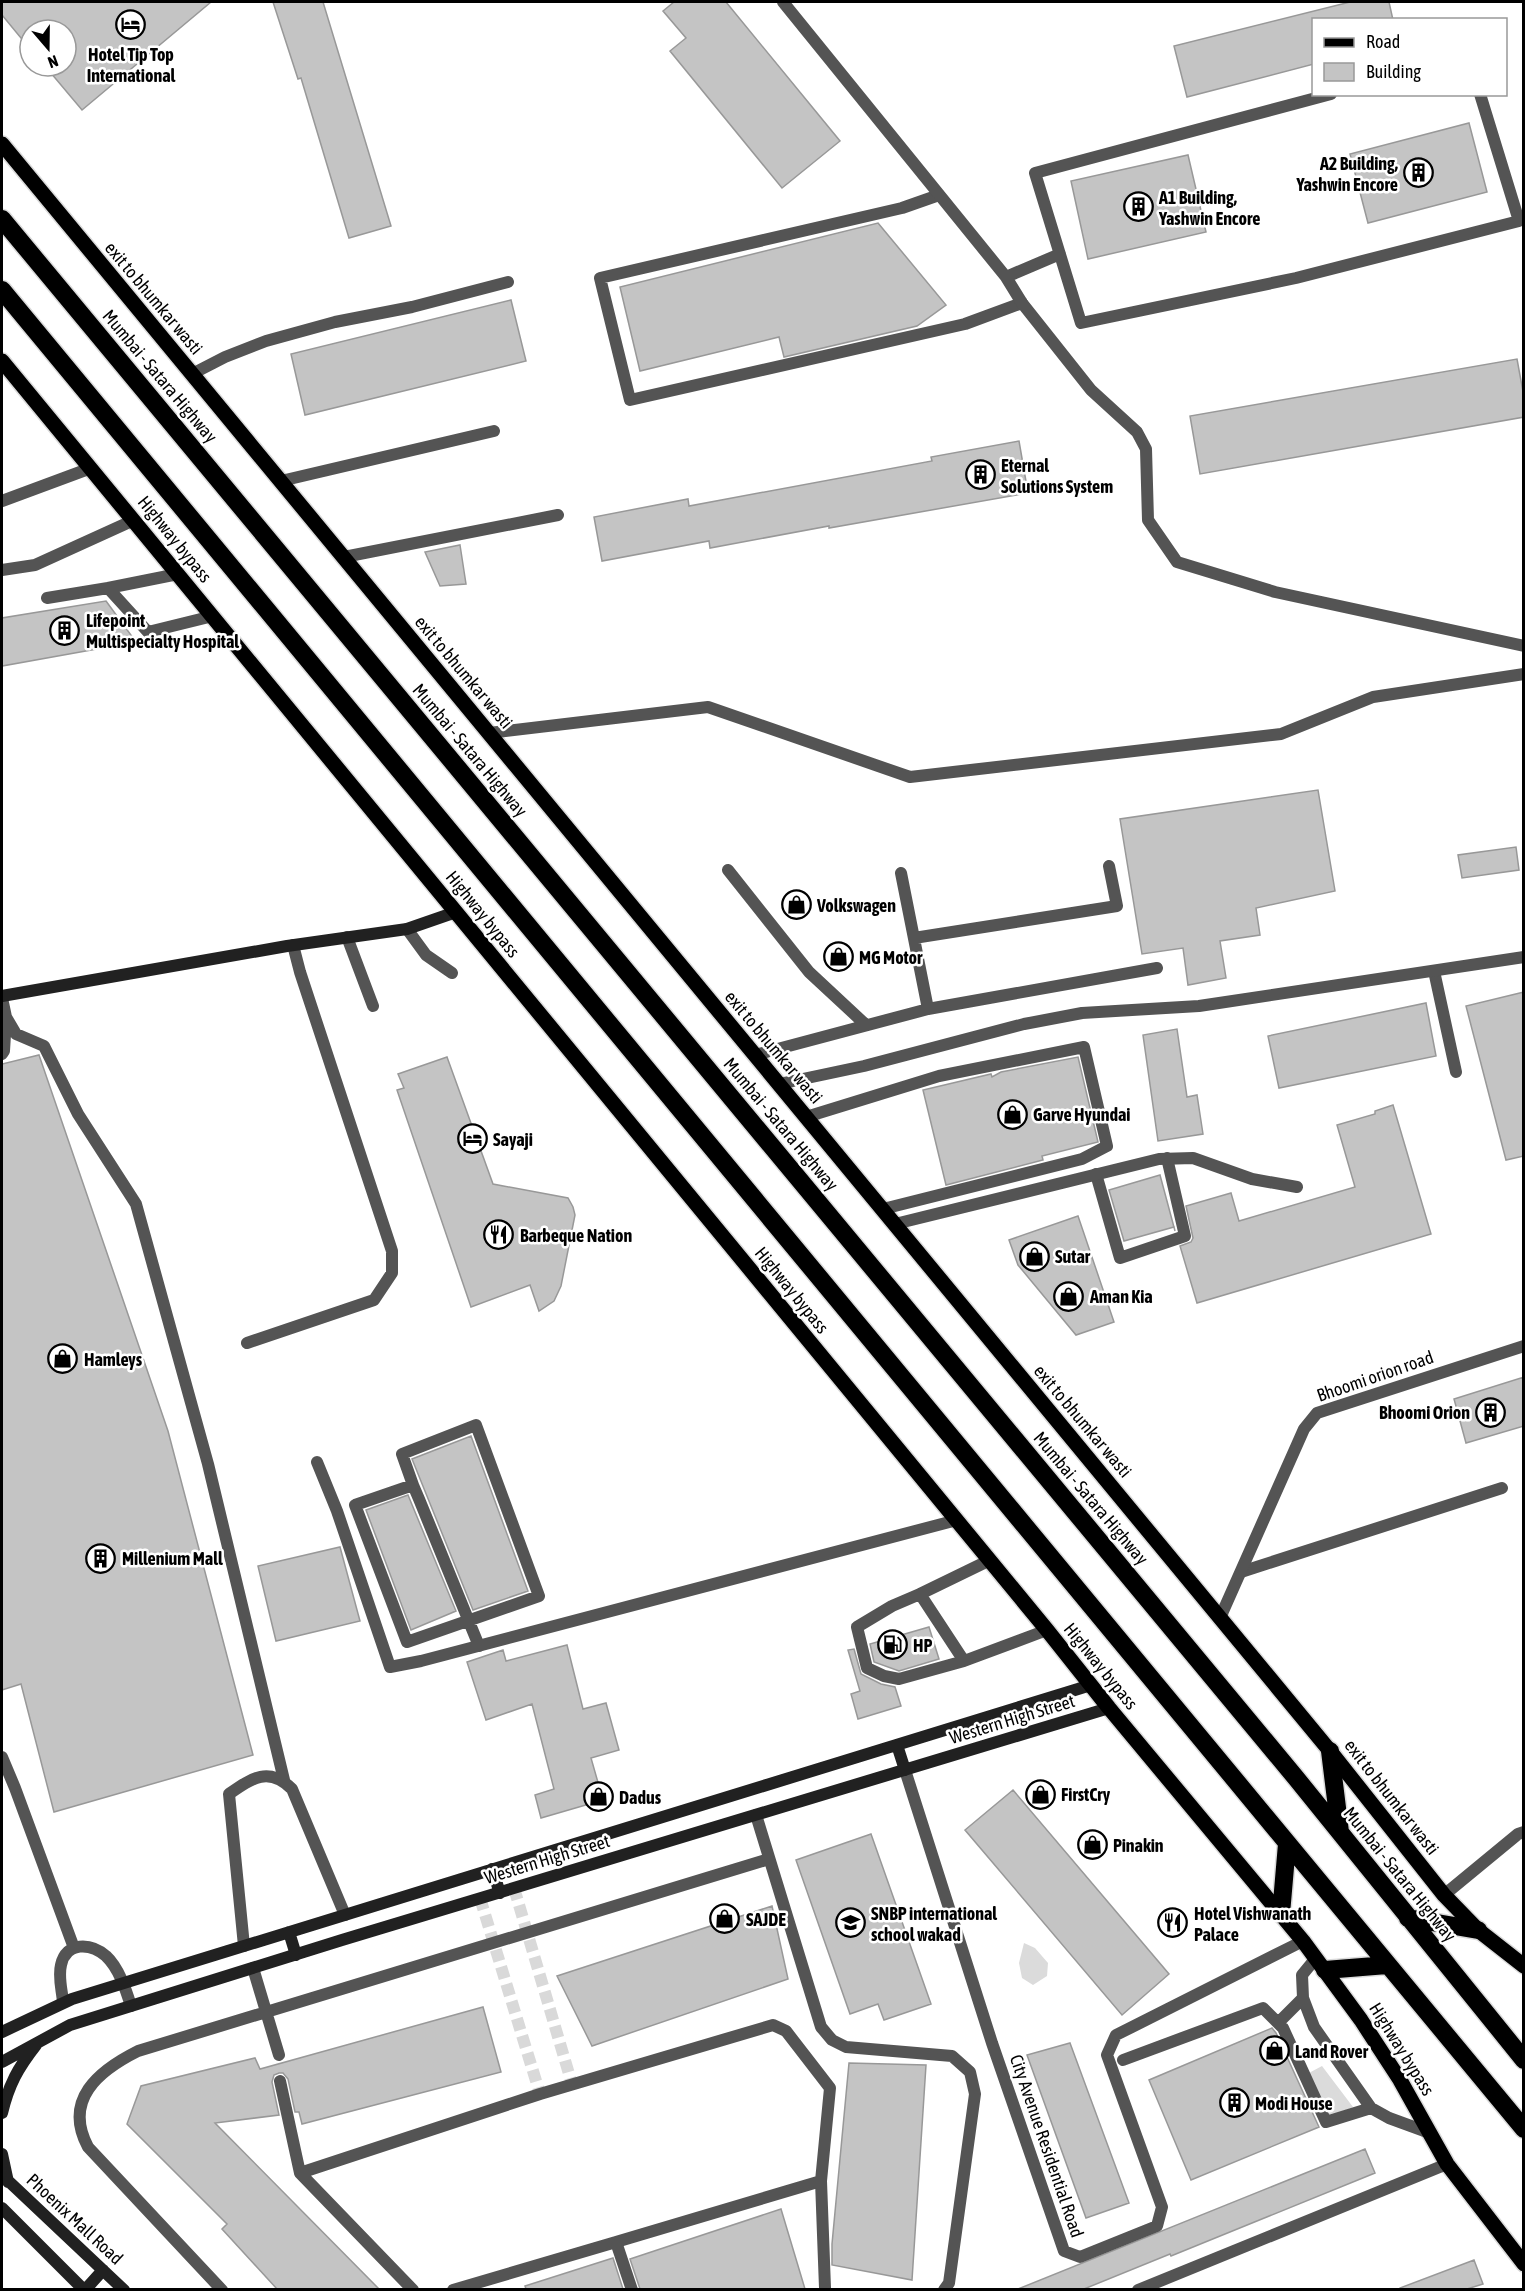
<svg xmlns="http://www.w3.org/2000/svg" width="1525" height="2291" font-family="'Asap Condensed',sans-serif">
  <style>
    .green { fill: #dbdbdb }
    .building { fill: #c4c4c4; stroke: #989898; stroke-width: 1.5 }
    .lines { fill: none; stroke-linecap: round; stroke-linejoin: round }
    .street-tunnel { stroke: #d9d9d9; stroke-width: 12; stroke-dasharray: 12 6; stroke-linecap: butt }
    .primary-casing { stroke: #dbdbdb; stroke-width: 18 }
    .highway-casing { stroke: #dbdbdb; stroke-width: 21 }
    .lane { stroke: #545454; stroke-width: 12 }
    .street { stroke: #545454; stroke-width: 12 }
    .secondary { stroke: #212121; stroke-width: 12 }
    .primary { stroke: #000; stroke-width: 15 }
    .highway { stroke: #000; stroke-width: 18 }
    .labels { text-anchor: middle; dominant-baseline: central; stroke-width: 5; stroke-linejoin: round; paint-order: stroke }
    .poi-label { font-size: 18px; font-weight: bold; fill: #000; stroke: #fff; text-anchor: start }
    .street-label { font-size: 18px; fill: #000; stroke: #fff }
  </style>
  <rect width="100%" height="100%" fill="#fff"/>
  <path class="green" d="M1024,1943L1035,1948L1048,1963L1047,1976L1033,1985L1022,1978L1019,1963Z
    M1322,2066L1353,2107L1327,2118L1307,2074Z"/>
  <path class="building" d="M2,2H211L82,110L45,66H66V30H30V49L2,15Z
    M273,2H323L391,226L349,238L301,78L298,79Z
    M674,2H726L840,141L782,188L670,51L686,38L663,11Z
    M1350,2H1389L1393,20H1314V64L1187,97L1174,46Z
    M1469,123L1487,192L1368,223L1350,154Z
    M1188,155L1206,232L1088,259L1071,181Z
    M878,223L946,305L917,326L784,357L779,337L640,371L620,287Z
    M511,300L526,361L305,415L291,354Z
    M1517,359L1524,397V417L1200,474L1190,416Z
    M1019,441L1028,493L829,528V526L710,548L709,541L602,561L594,517L688,499L689,506L932,461L931,457Z
    M460,545L466,584L440,586L425,552Z
    M106,601L136,642L2,666V618Z
    M1318,790L1335,891L1256,908L1260,935L1220,941L1226,978L1188,985L1183,948L1142,954L1120,819Z
    M1516,847L1519,870L1462,878L1458,855Z
    M1524,992V1156L1506,1160L1466,1006Z
    M1426,1003L1436,1056L1279,1088L1268,1036Z
    M1177,1029L1187,1097L1197,1095L1203,1134L1158,1141L1143,1035Z
    M39,1055L168,1431L253,1755L54,1812L21,1684L2,1690V1064Z
    M447,1057L493,1184L568,1198L573,1207L575,1215L561,1286L554,1301L539,1311L530,1285L471,1307L397,1090L404,1088L398,1074Z
    M1078,1057L1098,1142L1042,1156L1043,1160L946,1185L923,1090L991,1074L992,1077L1001,1072Z
    M1393,1105L1431,1234L1197,1303L1180,1246L1191,1242L1193,1238L1186,1206L1231,1193L1239,1221L1355,1187L1337,1125L1375,1114V1111Z
    M1160,1175L1175,1231L1174,1227L1124,1241L1109,1190Z
    M1078,1216L1114,1322L1076,1335L1018,1265L1009,1240Z
    M1524,1377V1426L1466,1443L1454,1399Z
    M471,1436L528,1591L473,1610L412,1459Z
    M408,1495L456,1611L411,1630L366,1510Z
    M340,1547L360,1621L276,1641L258,1566Z
    M929,1627L939,1659L899,1671L874,1662L870,1644Z
    M567,1645L583,1709L606,1703L619,1750L591,1758L603,1800L541,1818L535,1795L554,1789L532,1704L486,1720L467,1662L503,1650L506,1661Z
    M854,1649L861,1674L881,1684L895,1687L901,1706L858,1719L851,1694L860,1691L848,1650Z
    M1013,1790L1169,1974L1122,2015L965,1830Z
    M871,1834L931,2004L884,2020L878,2004L850,2014L796,1860Z
    M772,1906L788,1979L592,2046L557,1976Z
    M483,2007L501,2072L302,2124L299,2112H295L288,2079L283,2073H279L274,2075L272,2082L279,2115L215,2123L379,2289H277L222,2229L227,2224L127,2124L141,2086L255,2058L260,2069Z
    M1272,2028L1276,2033L1319,2127L1191,2180L1149,2080Z
    M1070,2043L1129,2203L1086,2218L1027,2055Z
    M849,2063L926,2065L912,2280L832,2265V2244Z
    M1365,2149L1375,2173L1171,2256L1170,2254L1084,2289H1018Z
    M781,2209L805,2289H640L630,2259Z
    M613,2258L623,2289H526L525,2286Z
    M1474,2260L1483,2284L1467,2289H1400V2288Z"/>
  <g class="lines">
    <path class="street-tunnel" d="M514,1888L572,2084
      M480,1898L540,2094"/>
    <defs>
      <path id="primary" d="M2,144L1330,1751L1444,1895L1478,1930L1524,1966
        M2,361L1047,1630L1109,1708L1303,1941L1361,2020L1400,2080L1447,2164L1524,2264"/>
      <path id="highway" d="M2,219L1296,1778L1524,2060
        M2,290L1524,2129
        M1330,1751L1340,1832
        M1281,1914L1287,1844
        M1408,1918L1478,1930
        M1325,1970L1387,1965"/>
    </defs>
    <use href="#primary" class="primary-casing"/>
    <use href="#highway" class="highway-casing"/>
    <path class="lane" d="M939,195L902,208L600,278L630,400L965,324L1022,303
      M192,374L225,357L266,341L335,322L412,307L508,282
      M2,570L35,565L134,520
      M108,588L178,574
      M47,598L108,588L148,632L213,616
      M728,870L809,972L866,1025
      M407,929L426,955L452,973
      M347,937L373,1006
      M914,938L1117,906L1109,866
      M1434,971L1456,1072
      M2,998L6,1017L16,1034L44,1046L78,1114L136,1204L208,1464L284,1780
      M928,1009L1157,968
      M2,1054L4,1051L6,1018
      M755,1055L928,1009L901,873
      M806,1117L939,1076L1084,1047L1107,1146L1082,1159L883,1209
      M1096,1174L1120,1258L1185,1236L1167,1158
      M247,1343L374,1300L392,1273V1251L300,972L293,945
      M413,1485L402,1454L476,1425L539,1596L407,1642L355,1505L413,1485L419,1499L479,1646
      M990,1560L920,1594L964,1661L1047,1630
      M1241,1572L1502,1488
      M920,1594L892,1606L857,1627L867,1668L884,1676L899,1679L964,1661
      M2,1757L15,1788L74,1948
      M905,1770L992,2043L1064,2251L1080,2257L1157,2226L1162,2207L1107,2055L1116,2035L1303,1941
      M1444,1895L1518,1834L1524,1832
      M244,1946L229,1794C252,1778 269,1766 292,1789L345,1915
      M1316,1958L1302,1975L1303,1998L1314,2027L1371,2108L1389,2118L1430,2133
      M63,2002C62,1990 58,1977 61,1965C66,1941 91,1943 106,1956C119,1968 126,1990 131,2006
      M1278,2023L1303,1998
      M1123,2060L1263,2008L1283,2028L1326,2122L1371,2108
      M1138,2290L1447,2164"/>
    <path class="street" d="M783,2L1006,277L1022,303L1091,390L1137,432L1146,449L1148,520L1177,562L1275,592L1524,646
      M1331,94L1035,173L1081,323L1296,278L1519,221L1480,94
      M1006,277L1060,254
      M281,481L494,431
      M2,501L91,468
      M344,557L558,515
      M489,733L708,707L910,777L1281,734L1373,697L1524,674
      M779,1084L864,1066L1024,1024L1082,1013L1199,1006L1524,957
      M895,1224L1159,1159L1193,1158L1252,1179L1297,1187
      M317,1462L337,1511L390,1667L421,1661L957,1520
      M1220,1618L1304,1429L1317,1413L1524,1346
      M756,1815L821,2027L832,2040L846,2047L952,2056L970,2072L975,2094L949,2283L944,2290
      M253,1968L279,2055
      M280,2081L300,2173L413,2290
      M300,2173L540,2094L773,2025L786,2031L830,2088L821,2181L825,2288
      M616,2242L821,2181
      M222,2290L88,2147C63,2100 98,2071 138,2051L769,1859
      M453,2290L616,2242L632,2290"/>
    <path class="secondary" d="M2,996L287,946L407,929L456,912
      M897,1745L905,1770
      M492,1869L500,1893
      M289,1932L296,1955
      M2,2032L72,1999L1091,1685
      M2,2062L70,2025L342,1940L1109,1708
      M2,2113C9,2084 18,2068 36,2045
      M2,2154L8,2182
      M2,2175L124,2290
      M2,2208L84,2290
      M85,2290L103,2270"/>
    <use href="#primary" class="primary"/>
    <use href="#highway" class="highway"/>
  </g>
  <defs>
    <symbol id="hotel-ring" viewBox="-11 -11 22 22"><circle r="9.5" fill="#fff" stroke="#000" stroke-width="1.5"/><path d="M-6-4.5h1.5V1H6V5H4.5V3h-9V5H-6ZM-4 0a1.8 1.8 0 1 1 3.6 0ZM.5 0V-2.5h3Q6-2.5 6 0Z" fill="#000"/></symbol>
    <symbol id="building-ring" viewBox="-11 -11 22 22"><circle r="9.5" fill="#fff" stroke="#000" stroke-width="1.5"/><path d="M-4-6H4V6H1V3H-1V6H-4ZM-2.5-4.3h1.7v1.8h-1.7ZM.8-4.3h1.7v1.8H.8ZM-2.5-1h1.7V.8h-1.7ZM.8-1h1.7V.8H.8Z" fill="#000"/></symbol>
    <symbol id="shop-ring" viewBox="-11 -11 22 22"><circle r="9.5" fill="#fff" stroke="#000" stroke-width="1.5"/><path d="M-5-2.5h2.3a2.7 3.5 0 0 1 5.4 0H5L5.5 6h-11ZM-1.5-2.5h3a1.5 2.3 0 0 0-3 0Z" fill="#000"/></symbol>
    <symbol id="restaurant-ring" viewBox="-11 -11 22 22"><circle r="9.5" fill="#fff" stroke="#000" stroke-width="1.5"/><path d="M-5-6h1v4h1v-4h1v4h1v-4h1v5L-1.5 .5V6h-2V.5L-5-1ZM5-6V6H3V1.5H1.5Q1.5-4 5-6Z" fill="#000"/></symbol>
    <symbol id="fuel-ring" viewBox="-11 -11 22 22"><circle r="9.5" fill="#fff" stroke="#000" stroke-width="1.5"/><path d="M-5.5-6h7V0h2V4h1.3V-2.5L3-4.5l.8-.8L6-3V5H2.5V1h-1V6h-7ZM-4.2-4.7v3.2H.2V-4.7Z" fill="#000"/></symbol>
    <symbol id="school-ring" viewBox="-11 -11 22 22"><circle r="9.5" fill="#fff" stroke="#000" stroke-width="1.5"/><path d="M0-5L7-2L0 1L-7-2ZM-4 1L0 2.5L4 1V4Q0 6-4 4Z" fill="#000"/></symbol>
  </defs>
  <g fill-rule="evenodd">
    <use href="#hotel-ring" x="114" y="8" width="33" height="33"/>
    <use href="#building-ring" x="1402" y="156" width="33" height="33"/>
    <use href="#building-ring" x="1122" y="190" width="33" height="33"/>
    <use href="#building-ring" x="964" y="458" width="33" height="33"/>
    <use href="#building-ring" x="48" y="614" width="33" height="33"/>
    <use href="#shop-ring" x="780" y="888" width="33" height="33"/>
    <use href="#shop-ring" x="822" y="940" width="33" height="33"/>
    <use href="#shop-ring" x="996" y="1098" width="33" height="33"/>
    <use href="#hotel-ring" x="456" y="1122" width="33" height="33"/>
    <use href="#restaurant-ring" x="482" y="1218" width="33" height="33"/>
    <use href="#shop-ring" x="1018" y="1240" width="33" height="33"/>
    <use href="#shop-ring" x="1052" y="1280" width="33" height="33"/>
    <use href="#shop-ring" x="46" y="1342" width="33" height="33"/>
    <use href="#building-ring" x="1474" y="1396" width="33" height="33"/>
    <use href="#building-ring" x="84" y="1542" width="33" height="33"/>
    <use href="#fuel-ring" x="876" y="1628" width="33" height="33"/>
    <use href="#shop-ring" x="1024" y="1778" width="33" height="33"/>
    <use href="#shop-ring" x="582" y="1780" width="33" height="33"/>
    <use href="#shop-ring" x="1076" y="1828" width="33" height="33"/>
    <use href="#shop-ring" x="708" y="1902" width="33" height="33"/>
    <use href="#school-ring" x="834" y="1906" width="33" height="33"/>
    <use href="#restaurant-ring" x="1156" y="1906" width="33" height="33"/>
    <use href="#shop-ring" x="1258" y="2034" width="33" height="33"/>
    <use href="#building-ring" x="1218" y="2086" width="33" height="33"/>
  </g>
  <g class="labels">
    <g class="poi-label">
      <text x="131" y="54" text-anchor="middle">Hotel Tip Top<tspan x="131" dy="21">International</tspan></text>
      <text x="1398" y="163" text-anchor="end">A2 Building,<tspan x="1398" dy="21">Yashwin Encore</tspan></text>
      <text x="1159" y="197">A1 Building,<tspan x="1159" dy="21">Yashwin Encore</tspan></text>
      <text x="1001" y="465">Eternal<tspan x="1001" dy="21">Solutions System</tspan></text>
      <text x="86" y="620">Lifepoint<tspan x="86" dy="21">Multispecialty Hospital</tspan></text>
      <text x="817" y="905">Volkswagen</text>
      <text x="859" y="957">MG Motor</text>
      <text x="1033" y="1114">Garve Hyundai</text>
      <text x="493" y="1139">Sayaji</text>
      <text x="520" y="1235">Barbeque Nation</text>
      <text x="1055" y="1256">Sutar</text>
      <text x="1090" y="1296">Aman Kia</text>
      <text x="84" y="1359">Hamleys</text>
      <text x="1470" y="1412" text-anchor="end">Bhoomi Orion</text>
      <text x="122" y="1558">Millenium Mall</text>
      <text x="913" y="1645">HP</text>
      <text x="1061" y="1794">FirstCry</text>
      <text x="619" y="1797">Dadus</text>
      <text x="1113" y="1845">Pinakin</text>
      <text x="871" y="1913">SNBP international<tspan x="871" dy="21">school wakad</tspan></text>
      <text x="1194" y="1913">Hotel Vishwanath<tspan x="1194" dy="21">Palace</tspan></text>
      <text x="746" y="1919">SAJDE</text>
      <text x="1295" y="2051">Land Rover</text>
      <text x="1255" y="2103">Modi House</text>
    </g>
    <g class="street-label">
      <text transform="translate(154 298) rotate(50)">exit to bhumkar wasti</text>
      <text transform="translate(160 376) rotate(50)">Mumbai - Satara Highway</text>
      <text transform="translate(175 539) rotate(51)">Highway bypass</text>
      <text transform="translate(464 672) rotate(50)">exit to bhumkar wasti</text>
      <text transform="translate(470 750) rotate(50)">Mumbai - Satara Highway</text>
      <text transform="translate(483 914) rotate(51)">Highway bypass</text>
      <text transform="translate(774 1047) rotate(50)">exit to bhumkar wasti</text>
      <text transform="translate(781 1124) rotate(50)">Mumbai - Satara Highway</text>
      <text transform="translate(792 1290) rotate(51)">Highway bypass</text>
      <text transform="translate(1375 1376) rotate(-19)">Bhoomi orion road</text>
      <text transform="translate(1083 1421) rotate(50)">exit to bhumkar wasti</text>
      <text transform="translate(1091 1498) rotate(50)">Mumbai - Satara Highway</text>
      <text transform="translate(1101 1666) rotate(51)">Highway bypass</text>
      <text transform="translate(1012 1719) rotate(-17)">Western High Street</text>
      <text transform="translate(1392 1797) rotate(52)">exit to bhumkar wasti</text>
      <text transform="translate(547 1859) rotate(-17)">Western High Street</text>
      <text transform="translate(1400 1874) rotate(51)">Mumbai - Satara Highway</text>
      <text transform="translate(1402 2049) rotate(58)">Highway bypass</text>
      <text transform="translate(1047 2146) rotate(71)">City Avenue Residential Road</text>
      <text transform="translate(75 2219) rotate(43)">Phoenix Mall Road</text>
    </g>
  </g>
  <rect width="1525" height="2291" fill="none" stroke="#000000" stroke-width="6"/>
  <rect x="1312" y="18" width="195" height="78" fill="#ffffff" stroke="#999999" stroke-width="1.5"/>
  <rect x="1324" y="38" width="30" height="9" fill="#000000" stroke="#999999" stroke-width="1.5"/>
  <text x="1366" y="48" font-size="18" fill="#000000">Road</text>
  <rect x="1324" y="63" width="30" height="18" fill="#c4c4c4" stroke="#999999" stroke-width="1.5"/>
  <text x="1366" y="78" font-size="18" fill="#000000">Building</text>
  <g transform="translate(48 48) rotate(160)"><circle r="28" fill="#ffffff" stroke="#999999" stroke-width="1.5"/>
  <path d="M0-4.5L10 22L0 15L-10 22Z" fill="#000000"/>
  <text y="-9" font-size="16" font-weight="bold" text-anchor="middle" fill="#000000">N</text>
  </g>
</svg>
